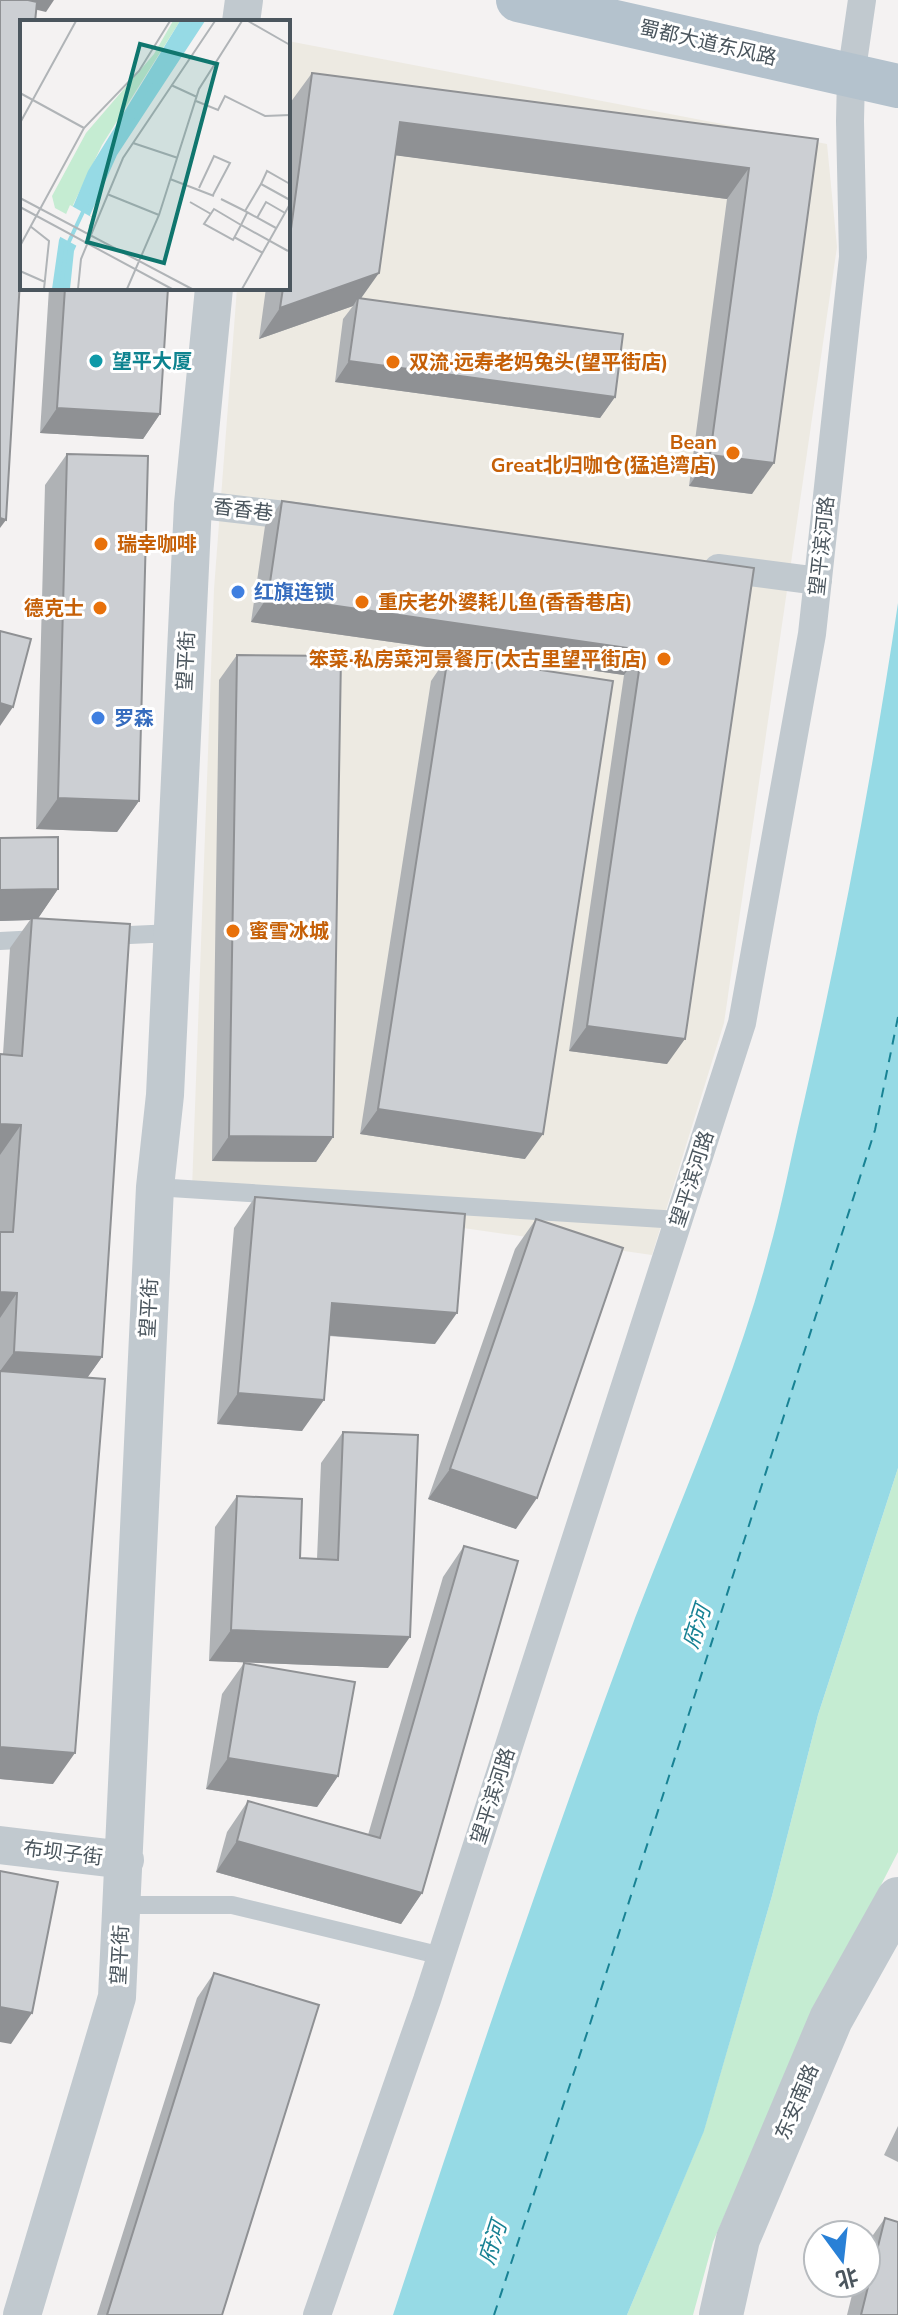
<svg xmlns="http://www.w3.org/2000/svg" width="898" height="2315" font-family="'Nunito Sans','Noto Sans SC',sans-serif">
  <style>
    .commercial { fill: #edeae2 }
    .green { fill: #c5ecd2 }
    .water { fill: #96dae5 }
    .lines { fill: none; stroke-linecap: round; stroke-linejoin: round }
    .ferry { stroke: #188294; stroke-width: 2; stroke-dasharray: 10 8; stroke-linecap: butt }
    .service { stroke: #c1c9cf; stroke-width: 18 }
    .pedestrian { stroke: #c1c9cf; stroke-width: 28 }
    .minor { stroke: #c1c9cf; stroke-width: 38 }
    .tertiary { stroke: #c1c9cf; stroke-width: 44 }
    .primary { stroke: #b4c2cd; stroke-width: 44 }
    .wall { fill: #afb2b5 }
    .shaded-wall { fill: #8f9194 }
    .building { fill: #cccfd3; stroke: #8f9194; stroke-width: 2 }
    .culture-dot { fill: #0f9aa8; stroke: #fff; stroke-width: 3 }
    .food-dot { fill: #e8710a; stroke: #fff; stroke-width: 3 }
    .shop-dot { fill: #3f7fe0; stroke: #fff; stroke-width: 3 }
    .labels { text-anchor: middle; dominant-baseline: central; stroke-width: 6; stroke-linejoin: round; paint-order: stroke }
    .street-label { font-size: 20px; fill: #4b565e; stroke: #fff }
    .culture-label { font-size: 20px; font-weight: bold; fill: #0d838f; stroke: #fff; text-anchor: start }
    .food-label { font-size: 20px; font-weight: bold; fill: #c56008; stroke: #fff; text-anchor: start }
    .shop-label { font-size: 20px; font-weight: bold; fill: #366cbe; stroke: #fff; text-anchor: start }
    .water-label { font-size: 22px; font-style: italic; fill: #188294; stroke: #fff }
    .inset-river { fill: none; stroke: #96dae5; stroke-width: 4 }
    .inset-road { fill: none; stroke: #b0b4b7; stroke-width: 2 }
    .view { fill: #0f766e; fill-opacity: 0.15; stroke: #0f766e; stroke-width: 4 }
    .inset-edge { fill: none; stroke: #4b565e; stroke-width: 4 }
  </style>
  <rect width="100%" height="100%" fill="#f4f2f2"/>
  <path class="commercial" d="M288,41L827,144L837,247L724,1023L652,1255L192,1189L214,589L237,288H288Z"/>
  <path class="green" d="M898,1468V1852L801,2040L713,2242L693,2315H627L704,2130L772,1896L818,1715Z"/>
  <path class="water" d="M898,603V1468L818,1715L772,1896L704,2131L627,2315H393C470,2081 549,1848 635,1618C681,1498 735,1380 768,1255C782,1206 791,1156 803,1106C841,940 873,772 898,603Z"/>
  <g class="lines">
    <path class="ferry" d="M494,2315L590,2024L875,1130L898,1017"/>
    <path class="service" d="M108,936L173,933
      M0,941L38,939
      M155,1187L679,1220
      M122,1905H232L442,1956"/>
    <path class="pedestrian" d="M193,504L311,518
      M718,568L818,581
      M317,2315L427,2000L742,1023L812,634L853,257L850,121L851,76L862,0"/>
    <path class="minor" d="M241,22L244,0
      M0,1845L125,1860
      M22,2315L117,1997L155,1187L165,1095L193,504L214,288"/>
    <path class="tertiary" d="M721,2315L738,2239L831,2019L898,1899"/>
    <path class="primary" d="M518,0L898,86"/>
  </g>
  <path class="wall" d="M312,73L818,139L752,494L689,486L727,199L395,155L361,299L615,397L600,418L335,382L343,319L353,306L259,339L266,288H288V121L290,103Z
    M49,288H168L160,414L143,439L40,433Z
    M67,454L139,801L117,832L36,829L45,485Z
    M282,501L754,568L667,1064L569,1051L624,675L251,622L265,526Z
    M237,655L333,1137L316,1162L212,1161L219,680Z
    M448,656L525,1159L360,1134L431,681Z
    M58,889L38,918L102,1357L87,1378L53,1784L0,1779V1054H3L10,948L30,920L0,921Z
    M255,1197L435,1344L329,1336L302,1431L217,1424L234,1228Z
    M536,1219L516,1529L428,1499L515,1249Z
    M343,1432L388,1668L209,1661L215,1527L237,1496L300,1558L317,1559L321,1463Z
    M464,1546L422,1893L401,1924L216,1872L227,1832L248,1801L368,1835L443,1577Z
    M244,1663L338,1776L317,1807L206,1789L222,1694Z
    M214,1973L222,2315H97L197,1998Z
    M898,2126V2162L884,2155Z
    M885,2218L898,2315H847L855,2283H866V2245Z"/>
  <path class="shaded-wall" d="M0,0H54L46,12L0,1Z
    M400,122L749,168L727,199L378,153Z
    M379,273L357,304L358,298L353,306L259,339L280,308Z
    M349,361L615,397L600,418L335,382Z
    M57,408L160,414L143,439L40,433Z
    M710,455L774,463L752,494L689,486Z
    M0,518L6,520L0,528Z
    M268,596L642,650L624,675L251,622Z
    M0,703L13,707L0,726Z
    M58,798L139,801L117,832L36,829Z
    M58,889L37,920L32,918L30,920L0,921V890Z
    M587,1026L685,1039L667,1064L569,1051Z
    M378,1109L543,1134L525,1159L360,1134Z
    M0,1124L21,1125L0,1155Z
    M229,1136L333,1137L316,1162L212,1161Z
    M0,1292L17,1293L0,1318Z
    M332,1303L457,1313L435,1344L311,1334Z
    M14,1352L102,1357L80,1388L0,1371Z
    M238,1393L324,1400L302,1431L217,1424Z
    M450,1469L537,1498L516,1529L428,1499Z
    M231,1630L410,1637L388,1668L209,1661Z
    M0,1747L75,1753L53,1784L0,1779Z
    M228,1758L338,1776L317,1807L206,1789Z
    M237,1841L422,1893L401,1924L216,1872Z
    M0,2007L32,2013L11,2044L0,2042Z"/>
  <path class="building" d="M0,0H28L37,2L35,22H22V246L6,520L0,518Z
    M312,73L818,139L774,463L710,455L749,168L400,122L379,273L280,308L283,288H288V251Z
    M65,288H168L160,414L57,408Z
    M358,298L623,334L615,397L349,361Z
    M67,454L148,456L139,801L58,798Z
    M282,501L754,568L685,1039L587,1026L642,650L268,596Z
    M0,631L31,639L13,707L0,703Z
    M237,655L341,656L333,1137L229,1136Z
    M448,656L613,681L543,1134L378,1109Z
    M58,837V889L0,890V838Z
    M32,918L130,924L102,1357L14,1352L17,1293L0,1292V1232H13L21,1125L0,1124V1054L22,1056Z
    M255,1197L465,1214L457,1313L332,1303L324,1400L238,1393Z
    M536,1219L623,1248L537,1498L450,1469Z
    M0,1371L105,1379L75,1753L0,1747Z
    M343,1432L418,1435L410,1637L231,1630L237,1496L302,1499L300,1558L338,1560Z
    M464,1546L518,1561L422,1893L237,1841L248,1801L380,1838Z
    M244,1663L355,1682L338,1776L228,1758Z
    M0,1871L58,1882L32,2013L0,2007Z
    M214,1973L319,2005L222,2315H107Z
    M885,2218L898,2222V2315H861Z"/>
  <circle class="culture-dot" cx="96" cy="361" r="8"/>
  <g class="food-dot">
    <circle cx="393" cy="362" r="8"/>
    <circle cx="733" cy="453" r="8"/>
    <circle cx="101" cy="544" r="8"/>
    <circle cx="362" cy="602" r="8"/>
    <circle cx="100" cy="608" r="8"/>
    <circle cx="664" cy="659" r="8"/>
    <circle cx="233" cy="931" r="8"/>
  </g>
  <g class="shop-dot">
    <circle cx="238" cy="592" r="8"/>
    <circle cx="98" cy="718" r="8"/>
  </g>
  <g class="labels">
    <g class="street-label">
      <text transform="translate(708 43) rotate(13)">蜀都大道东风路</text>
      <text transform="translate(243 510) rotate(7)">香香巷</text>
      <text transform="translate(822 546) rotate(-84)">望平滨河路</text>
      <text transform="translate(186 661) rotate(-87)">望平街</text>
      <text transform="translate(692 1179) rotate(-72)">望平滨河路</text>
      <text transform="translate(149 1308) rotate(-87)">望平街</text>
      <text transform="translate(493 1796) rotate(-72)">望平滨河路</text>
      <text transform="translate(63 1853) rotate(7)">布坝子街</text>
      <text transform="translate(120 1955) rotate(-87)">望平街</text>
      <text transform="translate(797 2102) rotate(-67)">东安南路</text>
    </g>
    <g class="culture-label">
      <text x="112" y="361">望平大厦</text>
    </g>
    <g class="food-label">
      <text x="409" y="362">双流·远寿老妈兔头(望平街店)</text>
      <text x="717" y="442" text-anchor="end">Bean<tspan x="717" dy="23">Great北归咖仓(猛追湾店)</tspan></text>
      <text x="117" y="544">瑞幸咖啡</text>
      <text x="378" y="602">重庆老外婆耗儿鱼(香香巷店)</text>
      <text x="84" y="608" text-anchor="end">德克士</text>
      <text x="648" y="659" text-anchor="end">笨菜·私房菜河景餐厅(太古里望平街店)</text>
      <text x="249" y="931">蜜雪冰城</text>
    </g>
    <g class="shop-label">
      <text x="254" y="592">红旗连锁</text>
      <text x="114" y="718">罗森</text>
    </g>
    <g class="water-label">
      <text transform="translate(697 1627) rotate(-72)">府河</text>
      <text transform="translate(493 2243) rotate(-72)">府河</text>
    </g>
  </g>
  <g transform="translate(20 20)">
    <rect width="270" height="270" fill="#f4f2f2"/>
    <path d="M153,1H160L82,125L53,185L74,198L70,207L35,188L32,176L66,113L134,34Z" fill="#c5ecd2"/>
    <path d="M160,1H185L97,135L54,231L50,269H32L39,220L68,151Z" fill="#96dae5"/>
    <path d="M50,185L73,198L57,226L37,215Z" fill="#f4f2f2"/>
    <path class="inset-river" d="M41,269L46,228L94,126L176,1"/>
    <path class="inset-road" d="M228,1L270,25M151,65L177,77M0,73L64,108M176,81L198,90L205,76L245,96L270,95M0,103L56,1M113,123L158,138M150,159L194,176M241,164L225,191L256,208M270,164L247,151L241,164L270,180M179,168L194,136L210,143L193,175M87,174L139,195M0,178L172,269M201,179L225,191M170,182L191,194M0,187L152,269M227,193L221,205L213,220L184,204L194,189L221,205L268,231M237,198L246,182L265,193M10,206L29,221L24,269M214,217L243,233M0,226L64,108L119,51L150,1M0,251L25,262M58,269L61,239L103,138L195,1M107,269L139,195L179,69L222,1M222,269L270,184"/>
    <path class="view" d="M120,24L197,44L144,243L67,222Z"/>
    <rect width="270" height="270" class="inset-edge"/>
  </g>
  <g transform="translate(842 2259) rotate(165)"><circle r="38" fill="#ffffff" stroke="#b7bbbf" stroke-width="2"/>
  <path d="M0-6L14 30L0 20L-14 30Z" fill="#2980d6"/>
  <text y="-12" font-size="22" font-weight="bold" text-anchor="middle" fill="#4b565e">北</text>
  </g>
</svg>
